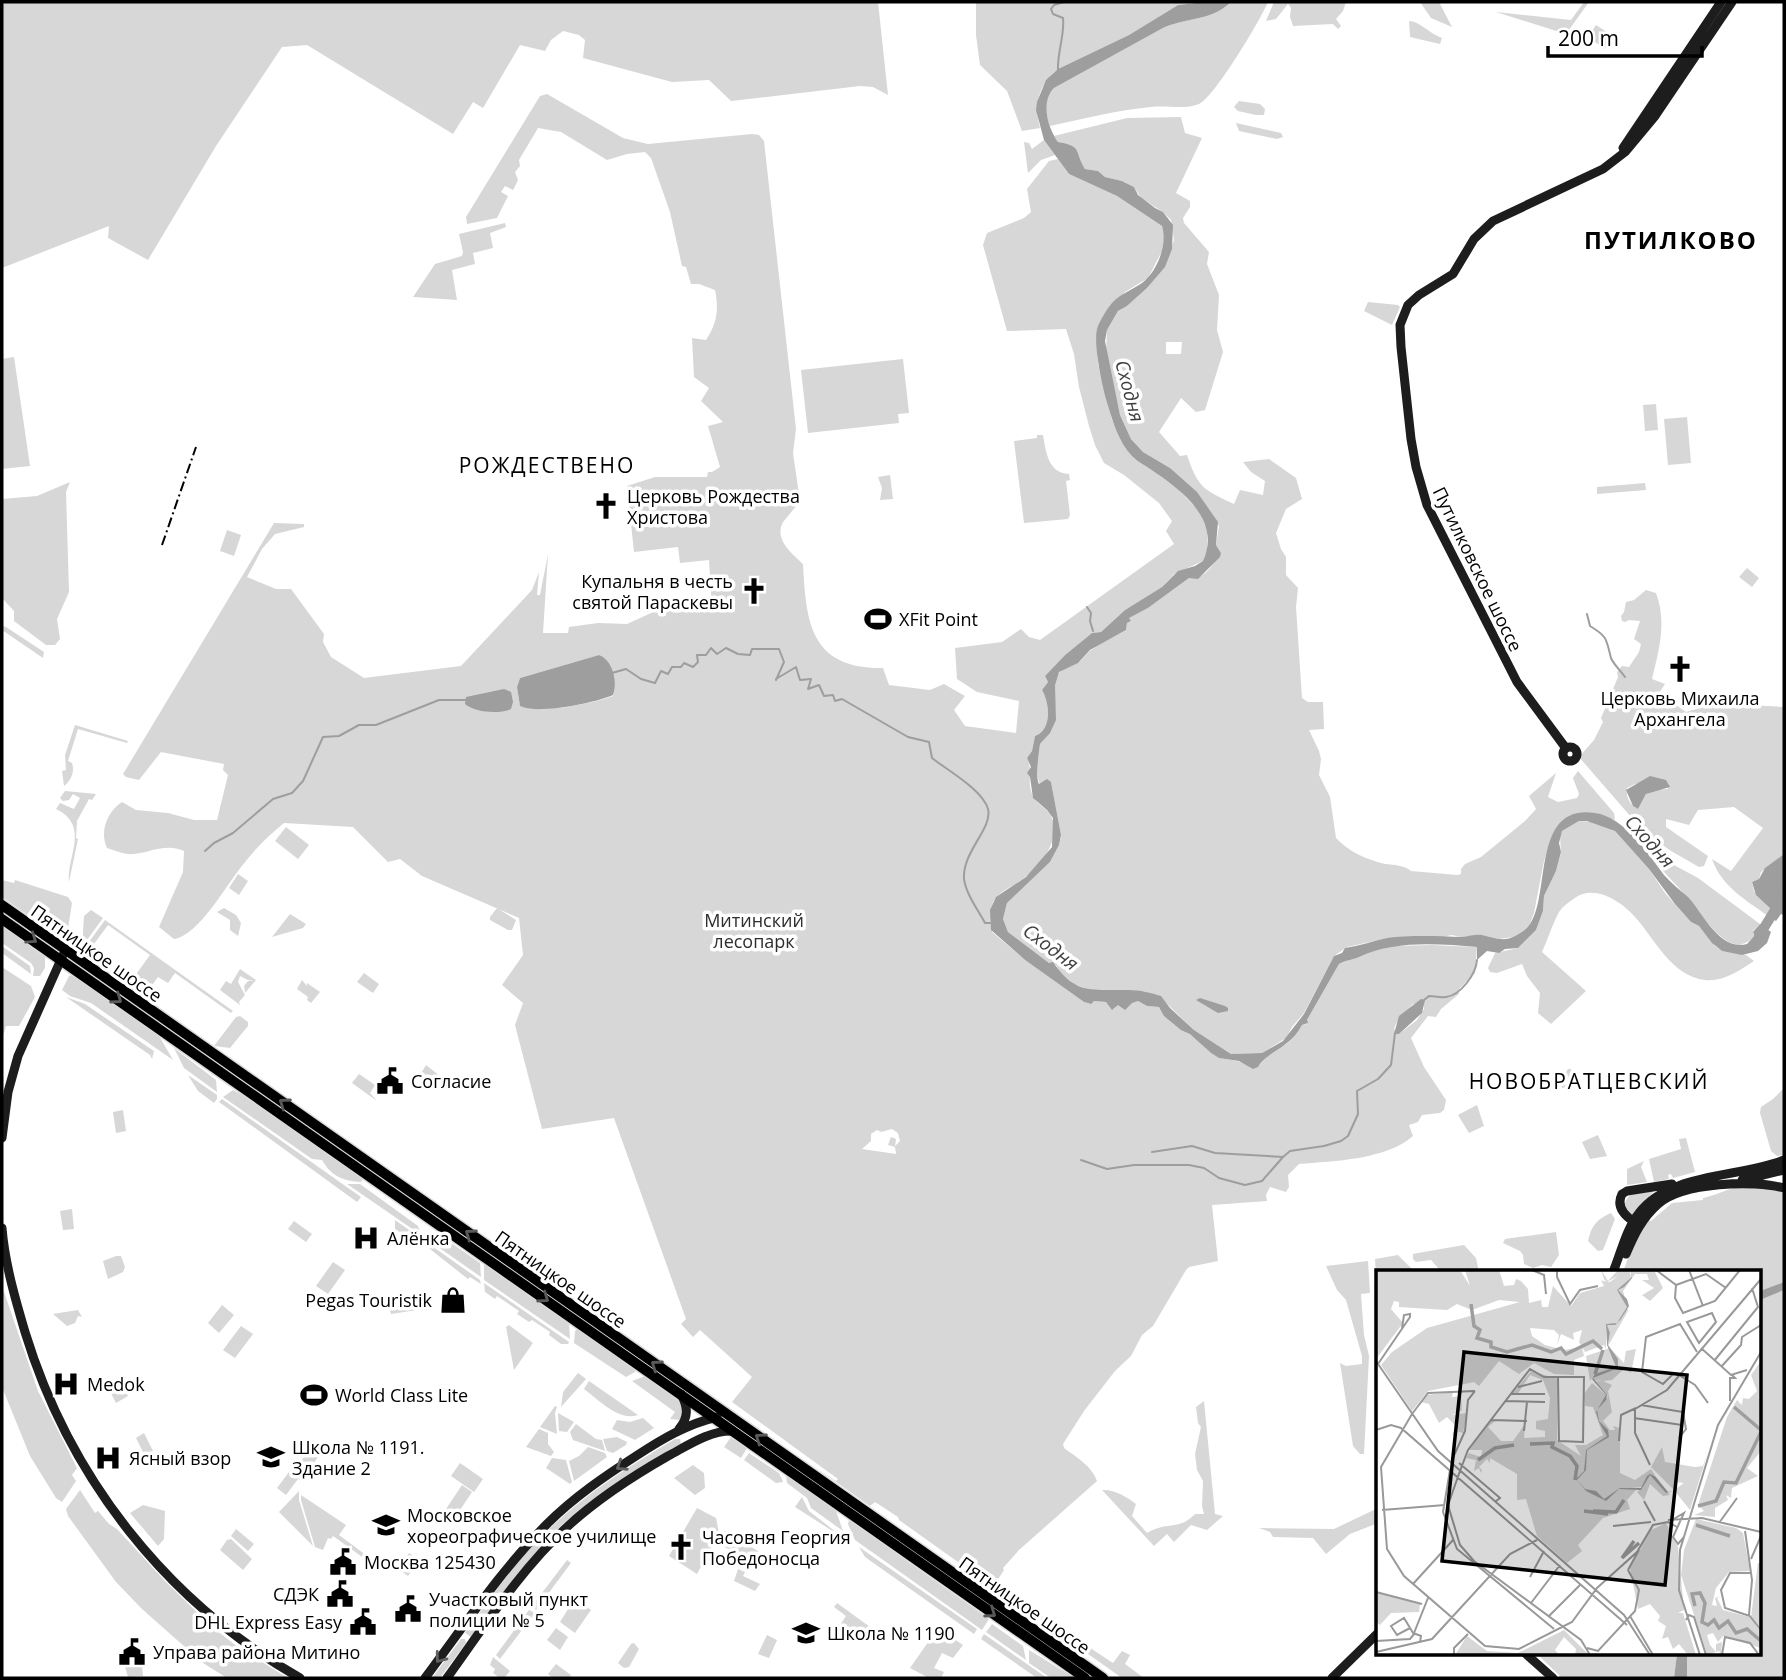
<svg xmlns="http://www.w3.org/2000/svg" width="1786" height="1680" font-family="'Open Sans',sans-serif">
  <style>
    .green { fill: #d7d7d7; fill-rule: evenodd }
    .water { fill: #9e9e9e }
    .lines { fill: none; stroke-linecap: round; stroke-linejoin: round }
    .stream { stroke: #9e9e9e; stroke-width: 2 }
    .river { stroke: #9e9e9e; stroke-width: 10 }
    .primary-casing { stroke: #dbdbdb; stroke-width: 13 }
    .secondary { stroke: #1d1d1d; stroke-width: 9 }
    .primary { stroke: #000; stroke-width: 10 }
    .rail { stroke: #000; stroke-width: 2; stroke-dasharray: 10 3.5 2 3.5; stroke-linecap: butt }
    .oneway { stroke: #595959 }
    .oneway2 { stroke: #616161 }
    .labels { text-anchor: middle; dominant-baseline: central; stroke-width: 7; stroke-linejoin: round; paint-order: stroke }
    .poi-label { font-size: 18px; fill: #000; stroke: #fff; text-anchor: start }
    .street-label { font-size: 18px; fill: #000; stroke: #fff }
    .park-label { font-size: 18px; fill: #2e2e2e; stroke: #fff }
    .water-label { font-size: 19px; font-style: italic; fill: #3f3f3f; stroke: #fff }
    .quarter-label { font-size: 21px; letter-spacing: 2px; fill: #000; stroke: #fff }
    .district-label { font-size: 24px; font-weight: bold; letter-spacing: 2px; fill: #000; stroke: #fff }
    .inset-river { fill: none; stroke: #9e9e9e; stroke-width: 3.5 }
    .inset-road { fill: none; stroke: #999; stroke-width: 2 }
    .view { fill: #000; fill-opacity: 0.15; stroke: #000; stroke-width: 3.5 }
    .inset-edge { fill: none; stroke: #000; stroke-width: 3.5 }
  </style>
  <rect width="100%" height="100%" fill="#fff"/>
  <path class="green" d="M2,2H878L888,95L873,87L860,86L731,101L709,80L672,82L583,58L585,40L579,35L563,31L551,40L545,51L520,45L483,108L473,102L453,134L307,45L282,47L216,146L148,260L108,238L109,226L2,268Z
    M976,2H1205L1178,5L1129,35L1058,69C1038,85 1034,104 1040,128L1022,131L1007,91L980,65L976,35Z
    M1231,2H1268C1261,19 1214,98 1199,104C1185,110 1166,105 1151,107C1117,110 1083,119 1050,126C1045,113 1043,98 1054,88L1163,28C1186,17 1212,21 1231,2Z
    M1274,2H1346L1343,11L1336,19L1341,26L1338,29L1333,24L1293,26L1290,17L1291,8L1288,4L1276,19L1266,21Z
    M1420,2H1439L1452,27L1431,18Z
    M1584,2H1589L1566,34L1496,12L1571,20Z
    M1409,21C1419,21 1430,34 1442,38L1440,44L1410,37Z
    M1596,25L1613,36L1605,49L1588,37Z
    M547,94L623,138L648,144L752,134L759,135L764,141L796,429L793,453L800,501C796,507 784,520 782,524C775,541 793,554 803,564C806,622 810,669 883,668L889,685L930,690L944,684L965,696L954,710L965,726L1016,733L1019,701L977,692L957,679L955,648L1002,642L1021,629L1029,637L1040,640L1174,544L1166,531L1172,521L1159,503L1124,475L1104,463L1095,445L1089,426L1079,387L1074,354L1066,329L1007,331L983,245L987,233L1024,218L1031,212L1027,189L1049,161L1058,159L1069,174L1117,196L1162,226L1165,234L1162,251L1148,278L1125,292L1105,316L1097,349L1098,364L1112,420L1125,445L1134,458L1176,487L1199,511L1207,529V552L1203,561L1174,574L1162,587L1125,610L1101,632L1092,633L1065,655L1045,676L1048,682L1042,690C1050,704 1052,730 1035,736L1032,751L1027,758C1033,769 1027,781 1032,794C1035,805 1048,807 1052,818C1061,841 1040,866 1024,878C1013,887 996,892 992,905C990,913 992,924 992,932L1025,960L1084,1002L1090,1004L1094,1001L1106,1002L1114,1009L1116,1005L1138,1001L1147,1006L1159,1007C1169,1019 1179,1026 1192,1035C1201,1041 1206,1051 1216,1056C1223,1060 1230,1059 1237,1061C1245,1063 1249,1067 1257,1067C1265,1052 1291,1049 1302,1025L1307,1024V1020L1339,964L1345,960L1369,951L1393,946L1431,945L1477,947L1475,973L1459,989V994L1441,1009L1436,1017L1428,1016L1411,1038L1424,1067L1446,1100L1444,1110L1440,1113L1422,1115L1418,1122L1409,1125L1413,1136C1386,1160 1333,1161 1299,1164L1288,1175L1289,1187L1286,1192L1270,1187L1266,1195L1267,1201L1212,1205L1218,1261L1189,1267L1186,1270L1153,1326L1142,1335L1131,1356L1115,1371L1084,1411L1063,1444L1064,1448C1076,1457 1092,1466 1097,1481L1019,1550L1003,1568L1004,1570L993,1587L899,1520L898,1517L875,1502L870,1506L815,1467L836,1481L838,1479L732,1402L752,1377L700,1330L693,1337L681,1324L686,1319L614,1118L542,1129L515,1025L523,1003L502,985L523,955L519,918L422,876L400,859L388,862L353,827L284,823C268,836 254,850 241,867C226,886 198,936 174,939L159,927L183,872L184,851C166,843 152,852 134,854C125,855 116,851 107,848C99,831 108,811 122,802L136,810L168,813L194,820H217L228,775L223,770L224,764L161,752L139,780L126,777L123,774L274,523L304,524V527L275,534L262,549L247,577L276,589H291L324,634L323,642L331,657L364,678L461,666L532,590L539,572L537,595H540L548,554L543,633H568L569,627L598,623L627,624L662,608L666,599L677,598L685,610L712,609L709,560L680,563L678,547L634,552L627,486L655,477H707L708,472H712L720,467L708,426L723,422L701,401L709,388L694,377L692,338L706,340C717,323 719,310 715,290L699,284H691L686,267L682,266L670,212L651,158L645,152L627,154L607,160L561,132L538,128L519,160L520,166L515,172L518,180L513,190L505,186L501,192L508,196L497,218L467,224L466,217L540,96ZM599,655C612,662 618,682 613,696C594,703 538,715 520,706L517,687L520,678ZM1413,1004H1424V1009L1417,1020L1399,1034L1394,1029C1398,1017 1405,1013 1413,1004ZM892,1129L898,1133L900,1141L895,1146L896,1139L891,1137L888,1145L895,1147L896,1154L862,1149L871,1141V1134L877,1130L881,1132Z
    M1239,101L1260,104L1265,109L1264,115H1256L1238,111L1234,107Z
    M1181,117L1185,133L1202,138L1176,193L1190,201V207L1183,218L1184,223L1209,252L1207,264L1219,295L1217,330L1223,352L1205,410L1196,412L1181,398L1159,432L1180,456L1187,455C1198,488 1204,490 1234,504L1240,490L1263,495L1265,481L1251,472L1243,462L1269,459L1296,478L1302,499L1286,509L1276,533L1281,549L1286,557V575L1298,588L1296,607L1302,698L1308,702H1323L1324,729L1309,730L1319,751L1321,759L1319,775L1330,797L1336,838C1348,851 1367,860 1385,864C1394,865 1404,865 1411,871L1457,875L1461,874V869L1465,864L1481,857L1525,821L1536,809L1529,796L1556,773L1548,797L1558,802L1577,798L1579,794L1573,778L1578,771L1614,813L1615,820L1599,814L1583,813L1557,827L1551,838L1544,861L1534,913L1529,926L1520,933L1513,937L1499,939L1482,935L1460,937L1452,935L1436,938H1388L1347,947L1334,956L1304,1013L1292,1027L1286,1038L1262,1053L1231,1054L1194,1030L1164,1001L1131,990L1092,991L1074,984L1061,974L1056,965L1049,963L1008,932L1003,919L1007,903L1050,862L1059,845L1061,836L1051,782L1040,784C1035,777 1039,754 1040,744C1071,712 1043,699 1058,674C1063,667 1071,667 1077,663C1083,660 1087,652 1093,649C1103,641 1115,637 1126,630L1127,623L1131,621L1128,618L1148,608L1189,578C1206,579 1211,566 1221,553L1216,545L1219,526L1170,468L1143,452L1131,439L1120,415L1106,352L1107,330L1118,311L1127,306L1147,288L1165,266L1174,240L1171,220L1163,212L1141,198L1134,187L1122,181L1105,177L1098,171L1085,169C1074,151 1083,146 1058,142L1054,136L1127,118ZM1166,342H1182L1181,354H1166Z
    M1236,123L1281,133L1283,137L1277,139L1239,131Z
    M1044,140L1055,155L1041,160L1028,173L1024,142L1029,143L1032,149Z
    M505,223L506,227L490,233L493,248L473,253L475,264L452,270L457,300L413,297L435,264L462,256L463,252L459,234Z
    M1368,302L1398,305L1400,307L1392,325L1364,311Z
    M14,357L30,466L2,469V359Z
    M903,359L909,413L898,414L899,423L808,433L801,370Z
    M1656,404L1658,430L1645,431L1643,405Z
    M1687,417L1691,463L1668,465L1664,419Z
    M1037,435H1043C1046,452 1048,473 1069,474L1070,480L1066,481L1070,515L1068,519L1024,523L1014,441L1037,438Z
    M890,475L893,499L880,500L882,488L878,477Z
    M70,482L66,492L69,592L57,619L60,639L55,645H46L14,621V611L2,598V499L37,496Z
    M1645,483L1646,490L1597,494V487Z
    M227,530L241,535L234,556L220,551Z
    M1747,568L1759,578L1752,587L1739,577Z
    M1646,590L1656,593C1667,622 1659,650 1652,679L1665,684L1659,693L1686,712L1717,703L1784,707V854L1761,872L1759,879L1752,882L1754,891L1772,910L1768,916C1746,900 1721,886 1712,859L1731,871L1763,828L1734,807L1698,810L1689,825L1666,819V827L1708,856L1704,866L1699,867L1671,851L1644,832L1579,757L1594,740L1603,722L1601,718L1618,677L1617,672L1622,666L1629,667L1639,652L1641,644L1634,639L1640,621L1629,620L1625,622L1622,621L1621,616L1624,612L1626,602L1634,600ZM1660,780H1666L1668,789L1655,790L1646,794L1638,809C1629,804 1626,797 1627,788L1635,784Z
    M2,626L6,627L44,652L43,658L2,630Z
    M75,725L128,741L127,743L78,729L68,761L72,763C75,771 71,781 64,786L62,771L66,770L65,755Z
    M65,791L96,794L92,800L89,799L77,821L76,838L78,839L69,882C66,857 91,826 56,809L60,803L74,809L80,798L73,794L69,800L63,801L60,798Z
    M1579,821L1596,822L1615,831L1649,869L1665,893L1691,922L1699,926L1715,946L1722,951L1746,955L1754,961C1740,970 1724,982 1705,980C1671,976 1655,939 1635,917C1621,901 1594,884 1575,898C1569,902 1563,906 1559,912C1552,925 1548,939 1542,952L1586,991L1551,1024L1538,1013L1540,993L1527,976L1522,964L1497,973L1490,972L1488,968L1495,953L1518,948L1536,930L1543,911L1544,896L1556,871L1561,853L1560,836L1562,831Z
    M286,827L309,845L298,859L275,841Z
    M1659,857L1698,878L1760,924L1753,931L1755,935C1731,965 1703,915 1688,898C1677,885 1665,875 1655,860Z
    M238,874L248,881L239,895L229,888Z
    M2,880L14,883L15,880L68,897L72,903L67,935L61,938L2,897Z
    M224,908L236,915L241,923L238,936L230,930V920L217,912Z
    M497,908L516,920L512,930H508L490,920V917Z
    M91,910L103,918L82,947L84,916Z
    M290,914L306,924L303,928L272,937Z
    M105,920L233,1011L231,1013L175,973L168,983L158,977L145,995L129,984L150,955L108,925L91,948L97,953L92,958L83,950Z
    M2,926L45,957V968L40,976H33L34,968L31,963L2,943Z
    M2,946L30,966L31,974L2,953Z
    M2,967L31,986L35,997L19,1026H6L2,1039Z
    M240,969L256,980L245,993L244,986L248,981L254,980H248L240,976L238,982L245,995L239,1002L240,1005L224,993L227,989L224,993L220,990L226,981L231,984Z
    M364,973L379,984L373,993L357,982Z
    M72,975L158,1034L173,1060L91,1003L70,996L62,990L69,976Z
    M302,980L307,986V983L320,992L311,1003L307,1000L308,997L297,989Z
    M66,997L85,1004L154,1051L152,1059L150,1055Z
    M240,1016L248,1022V1026L230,1048L214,1046L236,1017Z
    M174,1048L216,1080L217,1092L184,1068Z
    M426,1065L440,1076L432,1087L427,1085L429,1081L420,1075Z
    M1568,1069H1571L1575,1085L1562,1088L1560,1081Z
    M359,1074L375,1085L370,1093L377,1101L352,1083Z
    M188,1075L217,1095V1099L214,1103L198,1091Z
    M1784,1088V1155L1777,1156L1771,1151L1760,1113L1761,1107L1773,1099Z
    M233,1090L248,1098L363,1179L361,1182C343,1181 331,1176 322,1160L312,1159L223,1097Z
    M222,1099L361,1197L357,1202L219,1102Z
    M1477,1105L1484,1126L1469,1133L1458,1115Z
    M123,1110L126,1131L116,1133L113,1112Z
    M1598,1135L1607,1156L1590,1159L1582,1142Z
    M1686,1138L1695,1172L1673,1178L1671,1174L1668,1175L1669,1179L1654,1182L1649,1159L1681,1149L1679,1139Z
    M1644,1161L1641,1167L1647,1182L1627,1185V1169Z
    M347,1184H360L418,1226L421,1235Z
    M1741,1186L1774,1189L1784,1193V1282L1760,1291V1272H1623L1634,1241L1647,1220L1651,1221L1672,1203L1703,1200V1198C1717,1195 1727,1189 1741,1186Z
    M1654,1191L1632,1216L1626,1212L1624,1204L1630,1194Z
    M72,1209L74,1229L63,1230L60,1211Z
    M1611,1213L1615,1219L1603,1250L1598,1251L1588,1241C1592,1225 1596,1220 1611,1213Z
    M395,1220L480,1280L481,1284L470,1277L468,1279L421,1242L419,1244L395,1229Z
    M294,1221L312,1234L306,1242L288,1229Z
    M1556,1232L1559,1255L1551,1267L1542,1265L1533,1268L1524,1264L1523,1255L1520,1251L1503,1243L1505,1239Z
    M437,1233L480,1263L481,1277L431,1242Z
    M1464,1245L1476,1258L1479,1272H1436L1438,1268L1431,1260L1416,1262L1413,1259V1254L1418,1253Z
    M1398,1255L1415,1272H1378L1377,1292L1375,1259Z
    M116,1256H121L125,1267L123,1272L108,1279L103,1261Z
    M1368,1261L1370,1293L1361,1294L1364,1335L1369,1356L1364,1454H1360L1353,1446L1340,1363L1346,1366L1362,1364V1356L1346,1300L1337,1290L1326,1266Z
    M333,1262L345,1270L328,1294L316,1286Z
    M484,1264L569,1322L570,1339L484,1280Z
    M484,1283L569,1342L568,1344H561L549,1335L550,1332L532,1320L529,1322L517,1314L519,1311L497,1296L495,1299L485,1292Z
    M2,1286L38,1391L77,1468L72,1475L76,1481L62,1502L56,1498L30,1456L2,1387Z
    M1784,1290V1678H1687V1654H1760V1300Z
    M416,1303L417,1310L391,1314L389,1307Z
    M222,1305L234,1315L219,1333L208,1323Z
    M78,1310L82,1317L78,1316L75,1323L67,1326L53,1314Z
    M509,1325L533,1343L514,1370L506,1327Z
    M241,1326L253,1334L235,1358L223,1350Z
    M577,1329L634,1368L635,1372L626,1377L574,1343L575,1331Z
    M578,1373L586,1379L561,1407L563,1392Z
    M645,1376L682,1403L685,1408L680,1420L670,1419L675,1412L632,1381Z
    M119,1379L128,1396L116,1403L107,1386Z
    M589,1381L638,1415C619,1422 598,1399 584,1389Z
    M1204,1401L1215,1514L1223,1516L1207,1530L1191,1525L1174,1542L1167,1534L1154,1546L1102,1490C1114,1489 1127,1497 1136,1504L1132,1516L1147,1533C1166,1521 1179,1531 1195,1514H1204L1202,1506L1203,1481L1197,1470L1195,1454L1201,1427L1198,1423L1196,1407Z
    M555,1406L557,1407L555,1413L557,1434L540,1427Z
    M558,1413L574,1422L567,1432L559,1431Z
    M643,1418L654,1428L635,1440L612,1429L617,1420L630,1422Z
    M576,1424L596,1439L602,1440L605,1451L573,1440L570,1432Z
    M539,1429L548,1433V1444L554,1452L551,1456L526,1447Z
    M144,1433L153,1451L145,1456L136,1438Z
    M617,1437L627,1442L626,1445L613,1453L607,1451L603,1439Z
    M731,1437L747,1448L741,1458L724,1447Z
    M675,1439H680L681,1444C640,1468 598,1492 562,1525C527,1558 500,1598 471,1637L465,1633C485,1606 504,1577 527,1552C569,1504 621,1471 675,1439Z
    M312,1444L322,1451L308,1472L300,1467L307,1473L301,1481L298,1479L286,1495L277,1488L295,1464L298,1466Z
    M588,1447L605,1453L607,1457L574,1481L569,1461L579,1456Z
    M749,1453L779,1473L783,1482L776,1483L744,1460Z
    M552,1458L566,1460L572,1482L570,1484L546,1468Z
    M460,1463L483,1479L474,1492L451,1476Z
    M693,1465L704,1473L705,1488L695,1495L674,1478Z
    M786,1474L835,1508L843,1531L811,1508L807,1498L787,1483Z
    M462,1485L472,1492L456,1516L446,1509Z
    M80,1490L95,1513L98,1511L109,1524L117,1529L164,1580L212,1627L238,1647L288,1678H227L203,1663L142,1609L116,1582L68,1516L66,1509Z
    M299,1491V1500L313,1546L279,1512Z
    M301,1495L346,1525L339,1535L374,1561L372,1564L333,1536L331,1539L328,1538L323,1550L315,1547L301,1500Z
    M802,1497L809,1511L845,1539L795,1507Z
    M143,1505L165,1511L164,1539L158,1546L130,1513Z
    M697,1508L716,1518L719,1533L697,1574L669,1556Z
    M1378,1508V1523L1350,1534L1326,1554L1313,1538L1273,1537L1270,1532L1259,1528L1334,1529Z
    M849,1520L989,1619L982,1630L855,1540L848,1524Z
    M236,1529L254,1544L248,1551L231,1536Z
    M725,1531L758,1551L757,1553L764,1560L768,1555H772L768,1566L751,1559L747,1566L741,1563L744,1556L720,1545Z
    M231,1539L252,1559L243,1570L220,1550L227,1540Z
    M859,1547L977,1629L974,1634L865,1557Z
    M409,1553L419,1560L408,1576L398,1569Z
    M567,1560L571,1563L536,1610L532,1606Z
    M738,1569L745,1572L743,1576L760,1584L755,1591L734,1581Z
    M1004,1586L1008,1589L1006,1592L1113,1663L1122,1651L1130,1655L1125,1664L1144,1678H1122L1002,1593Z
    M578,1600L591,1610L575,1633L560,1622L573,1601Z
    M837,1603L870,1627L860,1640L840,1625L846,1616L834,1607Z
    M529,1610L535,1613L500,1659L496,1655Z
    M992,1624L1023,1646L1026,1660L986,1632Z
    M556,1628L568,1637L560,1650L547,1640Z
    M938,1628L963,1645L953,1658L942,1653L934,1668L944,1672L941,1678H929L910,1668Z
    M984,1634L1047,1678H1037L981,1639Z
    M767,1635L777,1640L769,1658L758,1654Z
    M461,1639H465L466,1643L440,1678H432Z
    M634,1643L639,1649L629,1667L624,1668L618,1663L631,1644Z
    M1029,1650L1075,1678H1051L1029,1663Z
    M1537,1654H1677L1674,1678H1562Z
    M493,1657L510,1671L504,1678H500L493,1673L495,1669L490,1665Z
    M138,1661L142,1665L143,1676L128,1677L124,1663Z
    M556,1664L571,1675L569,1678H553L548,1674Z"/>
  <path class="water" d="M1205,2H1231C1212,21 1187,17 1163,28L1054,88C1040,102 1048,128 1058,142C1083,146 1074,151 1085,169L1098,171L1105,177L1122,181L1134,187L1138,195L1155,208L1163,212L1173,225L1172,249L1165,267L1147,288L1127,306L1118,311L1107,330L1105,341L1120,415L1131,439L1143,452L1170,468L1197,492L1218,522L1216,545L1221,553L1220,557L1198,579L1189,578L1148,608L1129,618L1131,621L1127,623L1126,630L1090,650L1078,663L1059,672L1055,685L1056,720L1050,733L1040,744C1039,753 1035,778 1039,784L1047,779L1051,782L1061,835L1059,845L1050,862L1007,903L1003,919L1008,932L1049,963L1053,962C1076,996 1093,989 1129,990C1140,990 1151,993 1161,996L1170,1008L1194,1030L1231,1054L1262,1053L1283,1041L1304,1014L1334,956L1342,953L1345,948C1359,946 1373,941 1387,938C1408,935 1440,936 1461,937C1467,937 1475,934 1482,935C1492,937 1502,942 1513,937C1518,935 1527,929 1530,924C1551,894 1531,803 1595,813C1624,817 1648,853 1664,875C1671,883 1680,890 1688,897C1703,913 1719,951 1747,944L1755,935L1753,932L1760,924L1771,932L1767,943L1758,951L1742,955L1722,951L1712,943L1699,926L1691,922L1675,904L1649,869L1615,831L1587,821H1579L1562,831L1559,843L1561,852L1556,871L1544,896L1543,911L1536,930L1518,948L1505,949L1499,953L1487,951L1477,960V947C1438,944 1395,940 1359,957C1352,960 1345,960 1339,964L1307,1020L1308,1023L1302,1025C1291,1048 1264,1053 1258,1067L1253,1069L1239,1061L1219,1058L1211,1053L1190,1034L1181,1030L1164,1016L1159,1007L1147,1006L1138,1001L1132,1003L1125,1010L1118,1005L1112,1010L1106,1002L1094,1001L1091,1004L1084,1002L1025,960L991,930L990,910L996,897L1026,877L1052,847L1053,818L1047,810L1033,798L1030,777L1027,773L1031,767L1027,758L1032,751L1035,736C1052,730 1050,704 1042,690L1048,682L1045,676L1065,655L1092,633L1101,632L1125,610L1162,587L1178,571L1195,566L1203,561C1222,519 1180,489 1150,469C1145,465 1138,462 1133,457C1118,442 1112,419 1106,399C1102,384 1092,340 1098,326C1101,319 1109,305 1115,300C1123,293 1133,289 1142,283C1157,272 1168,244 1162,226L1117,196L1069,174L1044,140L1036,110L1037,102L1046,80L1058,69L1129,35L1178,5Z
    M599,655C613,660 618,683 613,695C595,703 538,715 520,706L517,687L520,678Z
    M504,689L511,692L513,702L511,709C499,714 476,713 465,704L466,697Z
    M1650,776L1666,780L1670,787L1646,794L1638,809L1633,806L1626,790Z
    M1784,854V915L1781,914L1776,921L1768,916L1772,910L1756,895L1752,882L1759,879L1765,868Z
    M1200,998L1225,1006L1228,1008V1011L1218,1013L1196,1000Z
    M1421,999L1425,1000L1422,1013L1399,1034H1394L1399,1016Z
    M1784,1282V1290L1760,1300V1291Z
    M1677,1654H1687V1678H1674Z"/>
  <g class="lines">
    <path class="stream" d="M1058,71C1057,53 1065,34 1063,18L1053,14L1051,9L1054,5L1064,2
      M1087,607L1091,613L1090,621L1093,631
      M1587,614L1590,626C1608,637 1606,639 1611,658C1614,665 1621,671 1625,677
      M612,673L626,669L641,679L655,683L661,671L668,674L672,667H681L684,663L693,667L698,662L697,655H706L711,648L717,654L726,648L738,654L750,655L752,649H779L784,662L776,680
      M776,679L796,667L800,680L811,679L808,689L819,685L824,696L833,695L835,701L842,699L908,737L929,742L932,758C947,770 983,790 988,809C993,828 962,852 964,879C966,894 978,910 985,923H990
      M205,851L214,843L233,833L273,799L292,793L303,781L323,737L339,736L359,725H376L439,700H466
      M1424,1000L1429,996C1434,996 1440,998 1446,997C1461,995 1476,974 1477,960
      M1152,1152L1192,1146L1215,1153L1283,1157L1290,1151L1324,1146L1341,1141L1348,1136L1358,1114L1357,1091L1378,1079L1391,1065L1395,1033
      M1081,1160L1107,1169L1134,1165H1189L1204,1168L1219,1178L1245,1185L1262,1181L1283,1157"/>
    <path class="river" d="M1759,936L1784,895"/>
    <defs>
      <path id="primary" d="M2,905L1103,1678
        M2,919L1085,1678"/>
    </defs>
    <use href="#primary" class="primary-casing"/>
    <path class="secondary" d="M1623,148L1721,2
      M1565,747L1517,682L1427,505L1416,467L1411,439L1401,347L1400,325L1408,305L1419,295L1453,274L1474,239L1493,221L1603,169L1625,152L1655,116L1732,2
      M1563 754a7 7 0 1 1 14 0a7 7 0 1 1-14 0Z
      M2,1138L8,1092L18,1056L63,955
      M1742,1180L1784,1170
      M1633,1221C1624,1215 1616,1206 1622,1194L1627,1191L1672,1184
      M2,1228C5,1264 15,1298 25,1332C70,1479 167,1602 300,1678
      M1626,1254C1634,1235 1642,1218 1658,1204C1683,1182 1754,1180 1784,1188
      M1613,1272C1621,1253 1626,1229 1639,1213C1670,1172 1740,1178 1784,1160
      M679,1429C689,1417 688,1407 681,1394
      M1526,1654L1553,1678
      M425,1678C464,1626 501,1570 547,1524C574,1497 605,1476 636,1456C662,1439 687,1424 717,1417
      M447,1678C484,1627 520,1570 567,1527C597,1499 633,1476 668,1456C687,1446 710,1430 733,1431
      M1332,1678L1378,1633"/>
    <use href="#primary" class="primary"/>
    <path class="rail" d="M162,545L196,447"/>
  </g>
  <defs><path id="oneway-chevron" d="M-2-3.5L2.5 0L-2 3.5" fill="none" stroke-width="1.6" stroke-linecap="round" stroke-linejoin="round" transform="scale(1.75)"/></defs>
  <g class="oneway">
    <use href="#oneway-chevron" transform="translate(32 939) rotate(34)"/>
    <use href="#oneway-chevron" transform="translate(117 999) rotate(35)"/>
    <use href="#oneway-chevron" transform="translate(284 1103) rotate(-145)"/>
    <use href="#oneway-chevron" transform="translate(470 1234) rotate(-145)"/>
    <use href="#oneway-chevron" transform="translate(544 1298) rotate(35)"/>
    <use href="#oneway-chevron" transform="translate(656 1365) rotate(-145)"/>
    <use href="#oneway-chevron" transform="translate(760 1438) rotate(-145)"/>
    <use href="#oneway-chevron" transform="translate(991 1613) rotate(35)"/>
  </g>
  <g class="oneway2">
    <use href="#oneway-chevron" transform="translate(621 1466) rotate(147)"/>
    <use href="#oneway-chevron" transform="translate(440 1658) rotate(127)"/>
  </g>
  <defs>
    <symbol id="church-bare" viewBox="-9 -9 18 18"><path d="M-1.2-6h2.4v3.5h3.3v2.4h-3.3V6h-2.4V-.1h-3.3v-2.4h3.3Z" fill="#000" stroke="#fff" stroke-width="2.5" paint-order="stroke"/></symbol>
    <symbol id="stadium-bare" viewBox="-9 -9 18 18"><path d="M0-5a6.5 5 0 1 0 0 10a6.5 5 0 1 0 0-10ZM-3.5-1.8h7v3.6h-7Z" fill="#000" stroke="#fff" stroke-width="2.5" paint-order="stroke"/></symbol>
    <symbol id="civic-bare" viewBox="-9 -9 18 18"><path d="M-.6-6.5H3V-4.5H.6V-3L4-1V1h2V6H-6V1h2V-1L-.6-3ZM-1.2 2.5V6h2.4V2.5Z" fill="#000" stroke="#fff" stroke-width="2.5" paint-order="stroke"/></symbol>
    <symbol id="hospital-bare" viewBox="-9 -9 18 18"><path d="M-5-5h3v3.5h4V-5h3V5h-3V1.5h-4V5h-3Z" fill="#000" stroke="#fff" stroke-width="2.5" paint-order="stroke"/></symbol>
    <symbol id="shop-bare" viewBox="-9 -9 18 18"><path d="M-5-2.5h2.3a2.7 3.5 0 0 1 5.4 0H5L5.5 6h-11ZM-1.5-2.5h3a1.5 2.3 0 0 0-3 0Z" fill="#000" stroke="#fff" stroke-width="2.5" paint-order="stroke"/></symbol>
    <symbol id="school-bare" viewBox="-9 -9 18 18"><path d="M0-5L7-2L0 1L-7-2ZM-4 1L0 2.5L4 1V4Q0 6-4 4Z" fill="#000" stroke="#fff" stroke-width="2.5" paint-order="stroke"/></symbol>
    <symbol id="university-bare" viewBox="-9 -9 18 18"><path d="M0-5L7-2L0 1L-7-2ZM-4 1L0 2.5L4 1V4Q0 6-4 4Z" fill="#000" stroke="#fff" stroke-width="2.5" paint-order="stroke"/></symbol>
  </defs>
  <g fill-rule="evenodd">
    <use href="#church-bare" x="587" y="487" width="38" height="38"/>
    <use href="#church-bare" x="735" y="572" width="38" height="38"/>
    <use href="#stadium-bare" x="859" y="600" width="38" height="38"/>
    <use href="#church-bare" x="1661" y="650" width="38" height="38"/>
    <use href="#civic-bare" x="371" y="1062" width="38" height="38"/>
    <use href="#hospital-bare" x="347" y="1219" width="38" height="38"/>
    <use href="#shop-bare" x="434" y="1281" width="38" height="38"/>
    <use href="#hospital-bare" x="47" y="1365" width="38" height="38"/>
    <use href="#stadium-bare" x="295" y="1376" width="38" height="38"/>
    <use href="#school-bare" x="252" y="1438" width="38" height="38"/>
    <use href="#hospital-bare" x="89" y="1439" width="38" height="38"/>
    <use href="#university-bare" x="367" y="1506" width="38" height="38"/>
    <use href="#church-bare" x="662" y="1528" width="38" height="38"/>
    <use href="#civic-bare" x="324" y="1543" width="38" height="38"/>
    <use href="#civic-bare" x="321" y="1575" width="38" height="38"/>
    <use href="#civic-bare" x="389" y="1590" width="38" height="38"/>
    <use href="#civic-bare" x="344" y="1603" width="38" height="38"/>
    <use href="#school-bare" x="787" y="1614" width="38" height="38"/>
    <use href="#civic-bare" x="113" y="1633" width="38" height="38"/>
  </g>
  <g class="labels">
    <g class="poi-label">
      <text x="627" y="496">Церковь Рождества<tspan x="627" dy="21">Христова</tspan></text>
      <text x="733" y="581" text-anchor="end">Купальня в честь<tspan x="733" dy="21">святой Параскевы</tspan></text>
      <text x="899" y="619">XFit Point</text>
      <text x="1680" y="698" text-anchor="middle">Церковь Михаила<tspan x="1680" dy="21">Архангела</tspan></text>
      <text x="411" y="1081">Согласие</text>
      <text x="387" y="1238">Алёнка</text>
      <text x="432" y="1300" text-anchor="end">Pegas Touristik</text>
      <text x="87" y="1384">Medok</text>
      <text x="335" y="1395">World Class Lite</text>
      <text x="292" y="1447">Школа № 1191.<tspan x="292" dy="21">Здание 2</tspan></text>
      <text x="129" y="1458">Ясный взор</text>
      <text x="407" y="1515">Московское<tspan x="407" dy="21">хореографическое училище</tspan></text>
      <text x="702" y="1537">Часовня Георгия<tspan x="702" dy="21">Победоносца</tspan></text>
      <text x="364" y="1562">Москва 125430</text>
      <text x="319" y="1594" text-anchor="end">СДЭК</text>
      <text x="429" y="1599">Участковый пункт<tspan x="429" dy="21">полиции № 5</tspan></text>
      <text x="342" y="1622" text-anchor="end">DHL Express Easy</text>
      <text x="827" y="1633">Школа № 1190</text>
      <text x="153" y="1652">Управа района Митино</text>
    </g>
    <g class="street-label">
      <text transform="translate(1478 569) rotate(64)">Путилковское шоссе</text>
      <text transform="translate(97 953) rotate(35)">Пятницкое шоссе</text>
      <text transform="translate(561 1279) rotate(35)">Пятницкое шоссе</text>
      <text transform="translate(1025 1605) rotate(35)">Пятницкое шоссе</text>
    </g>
    <g class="park-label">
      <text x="754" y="920">Митинский<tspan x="754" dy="21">лесопарк</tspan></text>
    </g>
    <g class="water-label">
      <text transform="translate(1130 391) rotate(75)">Сходня</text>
      <text transform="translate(1650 841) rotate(48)">Сходня</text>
      <text transform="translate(1051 947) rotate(37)">Сходня</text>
    </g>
    <g class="quarter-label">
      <text x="547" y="465">РОЖДЕСТВЕНО</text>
      <text x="1589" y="1081">НОВОБРАТЦЕВСКИЙ</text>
    </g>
    <g class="district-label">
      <text x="1671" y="239">ПУТИЛКОВО</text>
    </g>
  </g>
  <g transform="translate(1376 1270)">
    <rect width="385" height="385" fill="#fff"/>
    <path d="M0,0H84L94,16L89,0H123L128,16L138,15L140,9L145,11L152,19L153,33L165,30L166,37H172L177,16L195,36L204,23L228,16L225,10L227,11L234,12L242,6L231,12L228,9L225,0L232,11L242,0H254V8L255,0H278L287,18L274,31L266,25L258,30L278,18L266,10H273L271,4H259L247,21L252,41L232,76L234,63L230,56V79L228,75L209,82L203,72L206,60L197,63L198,70L185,64L181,75L183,65L178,60L154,58L156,66L169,75L188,80L206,77L208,86L198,90V105L178,104L158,93L143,104L123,91L103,116L98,112L52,121L36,141L5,95L16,82L51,58L144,32L123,30L96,40L81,34L71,40L23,37V32L18,31L15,39L27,53L0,89ZM234,78L248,93L250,81L260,79L255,103L248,99L236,110L227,111L236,115L232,121L236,142L227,151L234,160H239L237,156L244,158V203L259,210L275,199L279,205H275L294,225L287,226L274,214L268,230L261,222L267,217L255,218L260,220L251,230L254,239L227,248L202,275L206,281L191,293L161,266L150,229L141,230V204L114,188V193L111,189L103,197L106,200L105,203L103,198L98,201L100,190L90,188L93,183L105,187L106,180H93L115,151H119L112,157L125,171H137L149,154L148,168L169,167V161L160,159V151L172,149L174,128L167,110L154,105L141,125L136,124L155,101L182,109L181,170L205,186L199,175H210L227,165L217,137L209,136L208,124L216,113L230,125L229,131L232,126L218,112L226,110L217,111V107L214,111L210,86ZM385,91V128L381,126L385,129V181L371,198L382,206L356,218L355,228L350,225L352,230L339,238V247L318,245L328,241L322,235L351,147L361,130L366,135L367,128L373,129L381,121L375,105ZM77,122L76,127L85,126L86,140L76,145L91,143L87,163L80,161L75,166L79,160L83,161L80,156L71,147L63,153L53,134L45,132L50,125ZM286,177L289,192L319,197L327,196L332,182L314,240L298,220L308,213L299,212L297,219L275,197ZM320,249L360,258L367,263L374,301L353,302L340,318L336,335L341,336L339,328L345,326L341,328L347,340L374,347L385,362V378L347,366L342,372L337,363L331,365L334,375L340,382V374L346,372L345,385L343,381L331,385L305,305L308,280ZM290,253L302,277L308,340L302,343H307L320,385H312L303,374L297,379L292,367L286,369L290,356L282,351L284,346L274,334L262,339L254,298L275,260ZM382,293L385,294V358L375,347ZM0,322L44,334L43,342L15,343L4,355L0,352ZM188,360L213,385H199L200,379L188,367L179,380L183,385H79L91,366L111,381L142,383Z" fill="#d7d7d7"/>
    <path d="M255,0L256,8L248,17L242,20L251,29L253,36L245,49L239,55H231L234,63L232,75L242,89V98L217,108L231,125L230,130L221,140L223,151L232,160L233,167L211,180L210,200L201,210L209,219L220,221L228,229L244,218H265L271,206L274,204L279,206L292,222L297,221L290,223L274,205L265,220L243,219L230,231L210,221L200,209L208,201L210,180L231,166L223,152L220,142L230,125L216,109L219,104L240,97L231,75L230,54L241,53L251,37L241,20L256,7Z" fill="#9e9e9e"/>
    <path class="inset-river" d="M95,34L98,56L104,60L101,68L115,72V77L131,82L156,75L175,82L185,78L190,84L217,71L226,79M219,104L227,80M358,137L385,160M154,174L177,173L176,177L194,186L201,196L199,210M102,190L119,178L138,175M322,236L340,231L348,212L360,213L385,162M208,241L232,244M217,241L240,242L248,230M320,255L354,266M258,271L246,288L263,273M319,336L316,324L324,323L329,333L326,352L332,355L338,350L343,358L352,351L360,363L371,359L385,371"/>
    <path class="inset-road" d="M156,0L168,5L170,24M193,0H181V7L194,34L204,20L222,16M280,0L300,15L299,28L307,43L339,31L364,0M313,0L327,36M300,15L330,4L350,18M336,43L340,52L323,73L311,52ZM325,78L355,105L371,100M0,91L62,181L248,345L274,385M338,91L382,37L376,18M2,94L34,47V44L28,45L26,58M345,97L365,75L366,67L385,55M303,105L319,115L332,133M303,106L298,103L287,114L266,102L270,67L304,54L321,82M142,117L166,111M135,124H169M129,131L169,132M354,131V108H359L356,105M265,135L307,142L310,159L303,168M36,144L52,123L99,121M36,144L5,197L11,279L28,306L109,376L143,379L196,352L221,318L261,282L277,255L292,252L301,257M258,148L306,155M115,150L151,151M0,160L15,155L25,158L251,355M148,161L151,132M243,171L245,145L260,138M76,190L89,161L92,130L99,121M83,193L124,228L119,232M274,195L259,163V139L291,120L385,9M74,200L67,242L81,279L178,359M84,201L92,180L154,99L168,107H208L207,172L183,171L182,107M84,201L72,235L84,275L98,291L205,370L214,385M268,231L279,251M6,240L69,235M292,250L326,248L385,262M296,250L308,243L297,267L302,274L308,267M343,253L361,228M237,256L275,252M369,261L376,310L373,345L385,360M375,289L385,266M252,300L263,280M154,307L168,281M37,314L77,270M0,322L46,334M155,333L184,295M254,346L277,385M374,346L349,338L345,320L354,303H375M172,347L205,314M310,350L313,345L318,347L330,385M34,358L21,365L15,356L28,348L37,363L45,366L44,372M38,363L52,328M0,371L34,369L39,363M211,378L222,381L259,341L263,320L252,300M0,382L56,369L134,284L161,270M78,385V378L92,364M324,385L303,320L304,280L342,155L385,82M346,385L349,367L374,373L383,385"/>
    <path class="view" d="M88,82L311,105L289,315L66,291Z"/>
    <rect width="385" height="385" class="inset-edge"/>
  </g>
  <rect width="1786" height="1680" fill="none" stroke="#000000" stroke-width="7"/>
  <path d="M1548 46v10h154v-10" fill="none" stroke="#000000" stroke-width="3.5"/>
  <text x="1558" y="46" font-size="21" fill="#000000" stroke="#ffffff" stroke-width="5" paint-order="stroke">200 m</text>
</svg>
